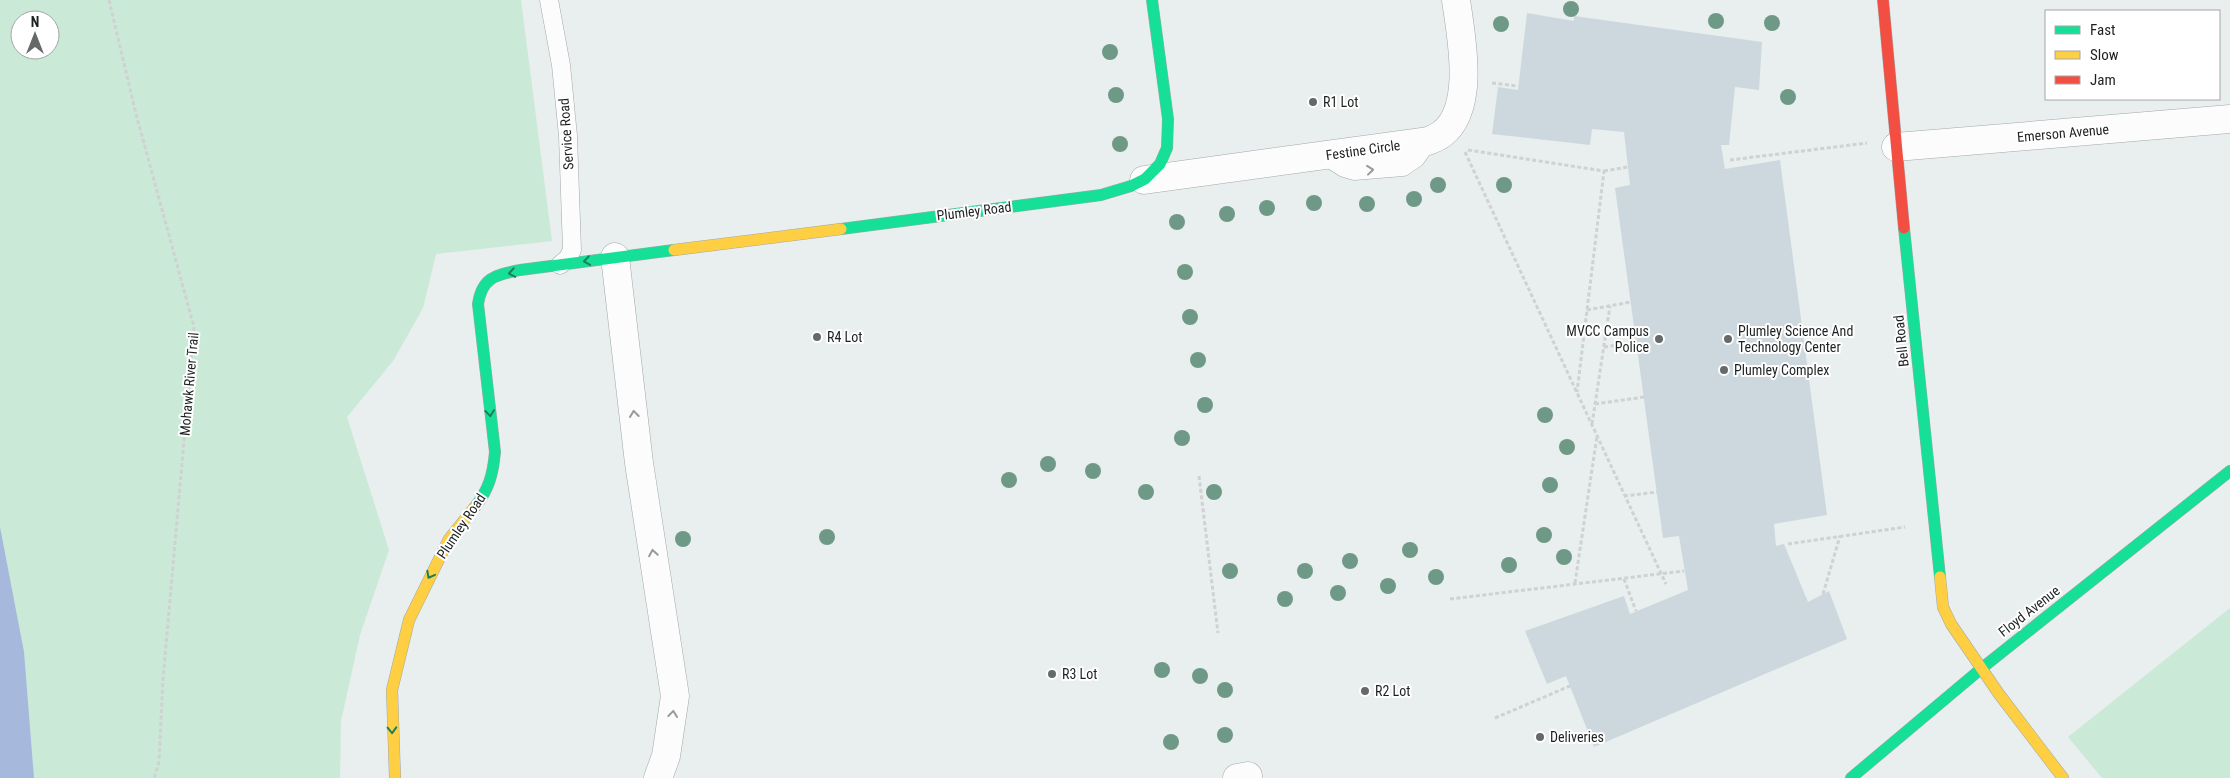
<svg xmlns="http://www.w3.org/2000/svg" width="2230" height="778" font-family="'Roboto Condensed',sans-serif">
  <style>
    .green { fill: #cae9d7; fill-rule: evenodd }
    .water { fill: #a6b9dc }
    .building { fill: #cdd8de }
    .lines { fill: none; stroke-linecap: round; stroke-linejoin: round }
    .lane-casing { stroke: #a4a8a8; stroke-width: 19 }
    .street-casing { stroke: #a4a8a8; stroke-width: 29 }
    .fast-casing { stroke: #a4a8a8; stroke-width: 12 }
    .slow-casing { stroke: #a4a8a8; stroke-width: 12 }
    .jam-casing { stroke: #a4a8a8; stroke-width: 12 }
    .path { stroke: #d0d1d1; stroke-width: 3; stroke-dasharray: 4 2.5; stroke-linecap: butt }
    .lane { stroke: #fcfcfc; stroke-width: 18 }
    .street { stroke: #fcfcfc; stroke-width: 28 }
    .fast { stroke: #16e098; stroke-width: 11 }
    .slow { stroke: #ffcf43; stroke-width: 11 }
    .jam { stroke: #f24e42; stroke-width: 11 }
    .tree { fill: #6f9987 }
    .oneway { stroke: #989999 }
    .oneway2 { stroke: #1a805c }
    .poi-dot { fill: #656969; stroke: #fff; stroke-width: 2 }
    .labels { text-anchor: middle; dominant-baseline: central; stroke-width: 4; stroke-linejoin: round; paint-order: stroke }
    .poi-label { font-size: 14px; fill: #1e2121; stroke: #fff; text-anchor: start }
    .street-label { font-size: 14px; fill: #1e2121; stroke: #fff }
  </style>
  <rect width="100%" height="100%" fill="#e9eeee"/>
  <path class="green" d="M0,0H521L552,241L436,254L423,308L393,361L347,417L389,550L360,635L341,721L340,778H0ZM20,20H50V50H20Z
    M2230,608V778H2102L2068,737Z"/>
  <path class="water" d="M0,527L24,652L34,778H0Z"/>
  <path class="building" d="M1527,13L1574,21V16L1762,42L1759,90L1735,87L1729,145H1721L1725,169L1780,160L1827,515L1774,524L1776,546L1784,544L1808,602L1829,591L1847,639L1594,747L1566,676L1547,684L1525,631L1624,596L1630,614L1688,590L1679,536L1663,538L1615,188L1630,185L1624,132L1592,129L1590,145L1492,134L1498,87L1518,90Z"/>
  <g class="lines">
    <defs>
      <path id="lane" d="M549,0L561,65L568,136L572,250L568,258L560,265
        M1325,156L1344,168L1354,171L1403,167L1416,158L1428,141"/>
      <path id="street" d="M1896,147L2230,119
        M1144,180L1428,141C1433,139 1438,137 1442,134C1476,108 1461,36 1456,0
        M615,257L639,463L675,696L666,756L658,778
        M1237,778L1248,776"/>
      <path id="fast" d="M1904,228L1940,577
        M841,229L1101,195L1131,186L1145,179L1160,164L1167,148L1168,119L1152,0
        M474,508C489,490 493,474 495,452L478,304C482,277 496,275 520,270L674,250
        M1851,778L1982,668L2230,471"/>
      <path id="slow" d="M674,250L841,229
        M1940,577L1943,607L1951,624L1999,694L2063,778
        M395,778L392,690L409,620L449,539L474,508"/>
      <path id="jam" d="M1883,0L1904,228"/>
    </defs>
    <use href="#lane" class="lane-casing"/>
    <use href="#street" class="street-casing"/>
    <use href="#fast" class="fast-casing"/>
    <use href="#slow" class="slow-casing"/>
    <use href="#jam" class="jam-casing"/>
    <path class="path" d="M109,0L136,114L194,327L163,679L159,762L154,778
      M1492,83L1518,86
      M1468,150L1604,171L1577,392
      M1465,152L1666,584
      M1730,160L1867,143
      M1604,171L1628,167
      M1587,310L1631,302
      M1604,347L1637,342
      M1595,404L1644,397
      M1592,424L1610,306
      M1199,476L1218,633
      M1624,496L1657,492
      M1788,544L1905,527
      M1624,579L1636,611
      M1575,583L1597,436
      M1823,594L1840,536
      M1450,599L1684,571
      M1495,718L1570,686"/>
    <use href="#lane" class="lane"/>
    <use href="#street" class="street"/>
    <use href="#fast" class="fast"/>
    <use href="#slow" class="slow"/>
    <use href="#jam" class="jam"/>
  </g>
  <g class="tree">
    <circle cx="1571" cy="9" r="8"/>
    <circle cx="1716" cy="21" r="8"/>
    <circle cx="1772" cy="23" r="8"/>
    <circle cx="1501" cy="24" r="8"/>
    <circle cx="1110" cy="52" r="8"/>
    <circle cx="1116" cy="95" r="8"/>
    <circle cx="1788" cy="97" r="8"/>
    <circle cx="1120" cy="144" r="8"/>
    <circle cx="1438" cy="185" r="8"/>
    <circle cx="1504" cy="185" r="8"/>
    <circle cx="1414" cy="199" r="8"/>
    <circle cx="1314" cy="203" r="8"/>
    <circle cx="1367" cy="204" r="8"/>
    <circle cx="1267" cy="208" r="8"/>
    <circle cx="1227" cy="214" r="8"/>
    <circle cx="1177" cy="222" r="8"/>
    <circle cx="1185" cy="272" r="8"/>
    <circle cx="1190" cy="317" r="8"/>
    <circle cx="1198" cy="360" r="8"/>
    <circle cx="1205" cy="405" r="8"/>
    <circle cx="1545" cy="415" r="8"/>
    <circle cx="1182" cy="438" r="8"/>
    <circle cx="1567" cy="447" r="8"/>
    <circle cx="1048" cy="464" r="8"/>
    <circle cx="1093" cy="471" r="8"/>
    <circle cx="1009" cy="480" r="8"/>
    <circle cx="1550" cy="485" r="8"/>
    <circle cx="1146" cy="492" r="8"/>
    <circle cx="1214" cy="492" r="8"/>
    <circle cx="1544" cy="535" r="8"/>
    <circle cx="827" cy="537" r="8"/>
    <circle cx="683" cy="539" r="8"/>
    <circle cx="1410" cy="550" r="8"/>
    <circle cx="1564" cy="557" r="8"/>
    <circle cx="1350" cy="561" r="8"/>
    <circle cx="1509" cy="565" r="8"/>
    <circle cx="1230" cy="571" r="8"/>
    <circle cx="1305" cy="571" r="8"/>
    <circle cx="1436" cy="577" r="8"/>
    <circle cx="1388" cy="586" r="8"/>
    <circle cx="1338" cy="593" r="8"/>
    <circle cx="1285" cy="599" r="8"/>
    <circle cx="1162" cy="670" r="8"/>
    <circle cx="1200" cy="676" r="8"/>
    <circle cx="1225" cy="690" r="8"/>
    <circle cx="1225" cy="735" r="8"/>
    <circle cx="1171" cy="742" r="8"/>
  </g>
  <defs><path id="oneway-chevron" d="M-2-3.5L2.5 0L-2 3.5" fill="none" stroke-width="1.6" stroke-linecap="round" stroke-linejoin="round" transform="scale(1.25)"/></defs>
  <g class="oneway">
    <use href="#oneway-chevron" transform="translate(1370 170) rotate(-6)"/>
    <use href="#oneway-chevron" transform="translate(634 414) rotate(-97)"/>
    <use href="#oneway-chevron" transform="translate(653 553) rotate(-99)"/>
    <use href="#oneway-chevron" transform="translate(673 714) rotate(-83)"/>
  </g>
  <g class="oneway2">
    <use href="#oneway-chevron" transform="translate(587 261) rotate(172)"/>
    <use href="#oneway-chevron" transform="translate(512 273) rotate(170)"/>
    <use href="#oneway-chevron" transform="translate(490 413) rotate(83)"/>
    <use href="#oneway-chevron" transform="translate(430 575) rotate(118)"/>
    <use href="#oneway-chevron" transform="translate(392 730) rotate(88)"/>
  </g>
  <g class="poi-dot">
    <circle cx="1313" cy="102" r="5"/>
    <circle cx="817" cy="337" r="5"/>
    <circle cx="1659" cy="339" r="5"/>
    <circle cx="1728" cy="339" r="5"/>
    <circle cx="1724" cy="370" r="5"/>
    <circle cx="1052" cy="674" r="5"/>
    <circle cx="1365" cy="691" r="5"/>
    <circle cx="1540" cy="737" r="5"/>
  </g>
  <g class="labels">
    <g class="poi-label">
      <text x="1323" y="102">R1 Lot</text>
      <text x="1649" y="331" text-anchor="end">MVCC Campus<tspan x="1649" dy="16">Police</tspan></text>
      <text x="1738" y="331">Plumley Science And<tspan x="1738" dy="16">Technology Center</tspan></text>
      <text x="827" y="337">R4 Lot</text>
      <text x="1734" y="370">Plumley Complex</text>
      <text x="1062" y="674">R3 Lot</text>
      <text x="1375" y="691">R2 Lot</text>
      <text x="1550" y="737">Deliveries</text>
    </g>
    <g class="street-label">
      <text transform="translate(2063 133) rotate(-5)">Emerson Avenue</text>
      <text transform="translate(566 134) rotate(-94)">Service Road</text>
      <text transform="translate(1363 150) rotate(-8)">Festine Circle</text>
      <text transform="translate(974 211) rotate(-7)">Plumley Road</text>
      <text transform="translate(1901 341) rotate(-96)">Bell Road</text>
      <text transform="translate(189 384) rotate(-85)">Mohawk River Trail</text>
      <text transform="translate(461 526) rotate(-56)">Plumley Road</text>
      <text transform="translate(2029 611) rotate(-38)">Floyd Avenue</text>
    </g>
  </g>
  <rect x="2045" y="10" width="175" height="90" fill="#ffffff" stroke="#a5a6a6"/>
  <rect x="2055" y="26" width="25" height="8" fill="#16e098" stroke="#a5a6a6"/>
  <text x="2090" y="35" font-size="15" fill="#1e2121">Fast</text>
  <rect x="2055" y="51" width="25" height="8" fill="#ffcf43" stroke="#a5a6a6"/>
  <text x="2090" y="60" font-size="15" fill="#1e2121">Slow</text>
  <rect x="2055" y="76" width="25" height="8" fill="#f24e42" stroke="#a5a6a6"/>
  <text x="2090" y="85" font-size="15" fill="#1e2121">Jam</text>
  <g transform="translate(35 35)"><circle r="24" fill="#ffffff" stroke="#a5a6a6"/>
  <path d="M0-4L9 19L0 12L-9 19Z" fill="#656969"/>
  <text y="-8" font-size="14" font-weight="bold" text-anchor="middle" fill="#1e2121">N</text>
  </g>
</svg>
